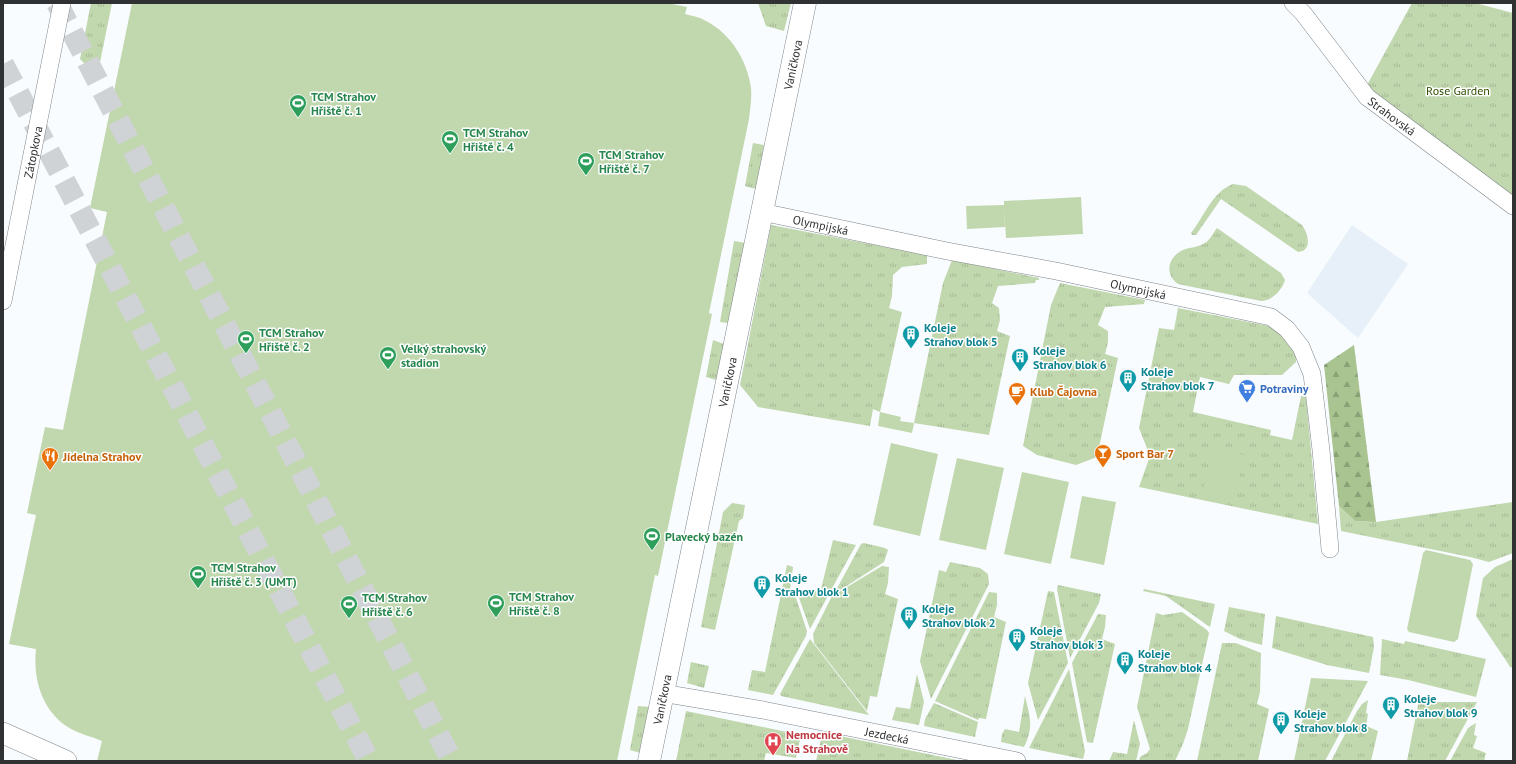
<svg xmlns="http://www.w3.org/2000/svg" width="1516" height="764" font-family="'PT Sans',sans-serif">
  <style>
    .built { fill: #e7f0f9 }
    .grass { fill: url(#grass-tufts) }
    .forest { fill: url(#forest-firs) }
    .garden { fill: #c1d7ae }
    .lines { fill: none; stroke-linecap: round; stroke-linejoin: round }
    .trunk-tunnel { stroke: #d0d3d6; stroke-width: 22; stroke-dasharray: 22 11; stroke-linecap: butt }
    .minor-casing { stroke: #7f8489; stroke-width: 18 }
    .tertiary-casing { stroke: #7f8489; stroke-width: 22 }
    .secondary-casing { stroke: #7f8489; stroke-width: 23 }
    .minor { stroke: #fff; stroke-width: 17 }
    .tertiary { stroke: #fff; stroke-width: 21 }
    .secondary { stroke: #fff; stroke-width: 22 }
    .labels { text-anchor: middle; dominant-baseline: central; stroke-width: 3; stroke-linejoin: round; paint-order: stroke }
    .street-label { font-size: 12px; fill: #2f3133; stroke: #fff }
    .park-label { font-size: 12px; fill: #2f4f00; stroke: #fff }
    .leisure-label { font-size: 12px; font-weight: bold; fill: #27864d; stroke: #fff; text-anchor: start }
    .culture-label { font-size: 12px; font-weight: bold; fill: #0d838f; stroke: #fff; text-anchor: start }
    .shop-label { font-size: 12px; font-weight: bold; fill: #366cbe; stroke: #fff; text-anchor: start }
    .food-label { font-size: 12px; font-weight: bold; fill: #c56008; stroke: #fff; text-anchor: start }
    .health-label { font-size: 12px; font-weight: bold; fill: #be3a42; stroke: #fff; text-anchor: start }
  </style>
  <defs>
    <pattern id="grass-tufts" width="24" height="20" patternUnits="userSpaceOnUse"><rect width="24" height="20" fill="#c1d7ae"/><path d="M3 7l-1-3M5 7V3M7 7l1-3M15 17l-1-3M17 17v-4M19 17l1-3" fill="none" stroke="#a6b996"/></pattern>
    <pattern id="forest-firs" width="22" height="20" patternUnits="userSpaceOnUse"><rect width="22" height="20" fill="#a9c490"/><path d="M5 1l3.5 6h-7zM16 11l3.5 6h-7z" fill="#8aa076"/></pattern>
  </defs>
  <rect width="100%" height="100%" fill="#f8fcff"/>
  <path class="built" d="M1352,225L1408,264L1358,338L1307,293Z"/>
  <path class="grass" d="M91,3H112L97,77L80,59Z
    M758,3H791L784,31L766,26Z
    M1412,3H1475L1513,13V201L1366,87Z
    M753,143L764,145L756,189L745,186Z
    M1233,184L1246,186L1302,225C1308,233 1313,251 1298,252L1221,199L1196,235H1192L1191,233C1204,217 1212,192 1233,184Z
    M771,225L927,255V264L902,267L893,275L892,296L889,308L902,312L880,412L873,409L870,426L758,407L740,385Z
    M1217,228L1281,273L1285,280C1282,290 1272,301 1261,301L1178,284C1165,275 1167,259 1181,251C1188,247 1197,248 1205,243C1210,240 1213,233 1217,228Z
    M734,241L746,243L728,323L720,322Z
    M952,260L1039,278V280H1036L1035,283L998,286L992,303L999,308L1000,320L997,331L1010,336L989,435L914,423L943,283Z
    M1060,283L1145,300L1144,304L1105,307L1098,325L1108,331V342L1105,354L1118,358L1097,457L1076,465L1037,455L1023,446L1051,305Z
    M1178,308L1269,326L1286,338L1296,355V362L1282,375H1234L1229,384L1200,377L1193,412L1271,430L1270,435L1292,440L1301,396L1306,397L1318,524L1139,487L1150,456L1139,428L1159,328L1174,330Z
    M713,340L724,344L716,380L706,377Z
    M1513,502V553L1489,562L1470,557L1341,531L1339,506L1355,521L1376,522Z
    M732,503L745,505L743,518L739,521L715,630L701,627L723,512Z
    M833,540L856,545L831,590L821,589Z
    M864,543L885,548L888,550L884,562L834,594L861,544Z
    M1513,559V668L1510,667L1507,662L1476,616L1483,578L1495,567Z
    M950,562L980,568L988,574L989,584L931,699L920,661L939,570L946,572Z
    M787,565L793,567L790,590L794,592L807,631L806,636L773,695L748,690L752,670L765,672Z
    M882,566L889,567L888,583L885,594L898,599L877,697L870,696L867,711L814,643L813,634L832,596Z
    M1058,585L1101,594L1099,603L1070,658L1057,589Z
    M1144,589L1215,604L1210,627L1166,596L1143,591Z
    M798,590L828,592L829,594L810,629L797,592Z
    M1048,591L1054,592L1068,663L1038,720L1028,683Z
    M989,592L997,593V605L994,617L1006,622L986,719L979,718L978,720L935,701Z
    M1229,607L1265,614L1262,645L1240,639L1224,631Z
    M1182,612L1207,630L1209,633L1188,729L1183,744L1175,761H1139L1140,757L1147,753L1150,749L1137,707L1156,613L1163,615Z
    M1098,614L1106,615L1105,627L1102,639L1115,644L1093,743L1087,742L1072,663Z
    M1276,616L1373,637L1374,647L1369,673L1327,665L1272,648Z
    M810,639L869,715L781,696L780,694Z
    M1382,639L1404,644L1405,641L1486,659L1476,697L1408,680L1380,675Z
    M1222,643H1236L1261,653L1260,692L1257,704L1269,709L1258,761H1197Z
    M691,662L709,666L704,688L687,683Z
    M1069,669L1085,751L1083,759L1029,748Z
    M917,674L924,702L919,725L892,720L896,707L910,709Z
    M1311,678L1368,681L1325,761H1294Z
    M1025,696C1030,717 1034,727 1024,747L1001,742L1002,734L1005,729L1019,732Z
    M1368,700L1366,713L1368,714L1366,726L1378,731L1371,761H1331L1357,711L1362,704Z
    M1419,700L1426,702H1477L1445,761H1407Z
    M934,703L978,722L975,737L924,726L925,719Z
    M638,706L650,707L640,753L630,750Z
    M686,711L801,735L796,758L766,753L764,761H676Z
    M1134,720L1140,744L1136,761H1109L1113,752L1127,754Z
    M1476,723L1474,735L1477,736L1473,748L1486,753L1484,761H1450L1468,728Z
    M826,734H830L962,761H816L821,739Z"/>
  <path class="forest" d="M1354,345L1376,522L1355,521L1339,506L1324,365Z"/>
  <path class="garden" d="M132,3H667L687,7L685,14C692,16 700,17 706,21C731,34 747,60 751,88C752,98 750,109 749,119L709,313L712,314L658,576L655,575L617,761H97L102,741C96,739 96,738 91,737C82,734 74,731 66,726C41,708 33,678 36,649L9,644L36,515L27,513L45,427L63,430L107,212L90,208Z
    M1081,197L1083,234L1006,238L1004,208L1005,227L967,229L966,206L1004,205V201Z
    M880,412L901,417L900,421L914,423L912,433L878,426Z
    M891,443L938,454L920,536L873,525Z
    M1212,449L1244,455L1234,503L1202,496Z
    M957,458L1004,468L986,550L939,540Z
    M1022,472L1069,482L1051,564L1004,554Z
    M1082,496L1116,502L1104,565L1070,558Z
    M1426,550L1470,560L1473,564L1458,639L1454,642L1409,632L1407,629L1423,553Z"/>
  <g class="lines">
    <path class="trunk-tunnel" d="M57,3L452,761
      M3,64L369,761"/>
    <defs>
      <g id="minor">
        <path id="s1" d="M1293,3L1303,13L1367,97L1513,206"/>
        <path id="s2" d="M762,212L947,251L1056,271L1271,317L1287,329L1301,347L1312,374L1321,450L1330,549"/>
        <path id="s3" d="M3,301L62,3"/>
        <path id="s4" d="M662,693L763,710L1017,761"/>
      </g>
      <path id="tertiary" d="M3,733L66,761"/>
      <g id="secondary">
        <path id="s5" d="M649,761L805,3"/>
      </g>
    </defs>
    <use href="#minor" class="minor-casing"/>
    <use href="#tertiary" class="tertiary-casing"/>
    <use href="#secondary" class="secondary-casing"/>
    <use href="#minor" class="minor"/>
    <use href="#tertiary" class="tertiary"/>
    <use href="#secondary" class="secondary"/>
  </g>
  <defs>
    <symbol id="stadium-pin" viewBox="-11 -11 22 30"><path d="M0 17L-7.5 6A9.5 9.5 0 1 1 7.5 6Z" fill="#2e9e5b" stroke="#fff"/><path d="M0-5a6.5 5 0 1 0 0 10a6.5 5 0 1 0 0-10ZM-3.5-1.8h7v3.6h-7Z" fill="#fff"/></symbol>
    <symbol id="building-pin" viewBox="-11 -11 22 30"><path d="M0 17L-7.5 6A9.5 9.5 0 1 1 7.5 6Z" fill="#0f9aa8" stroke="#fff"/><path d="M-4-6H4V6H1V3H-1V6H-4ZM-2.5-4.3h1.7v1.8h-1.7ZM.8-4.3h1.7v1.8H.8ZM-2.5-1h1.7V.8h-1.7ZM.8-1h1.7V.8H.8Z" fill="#fff"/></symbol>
    <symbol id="supermarket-pin" viewBox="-11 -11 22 30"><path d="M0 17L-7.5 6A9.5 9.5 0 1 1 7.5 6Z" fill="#3f7fe0" stroke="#fff"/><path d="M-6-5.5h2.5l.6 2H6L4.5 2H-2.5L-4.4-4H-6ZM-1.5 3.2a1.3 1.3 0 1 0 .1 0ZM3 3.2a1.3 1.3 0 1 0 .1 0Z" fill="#fff"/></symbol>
    <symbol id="cafe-pin" viewBox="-11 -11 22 30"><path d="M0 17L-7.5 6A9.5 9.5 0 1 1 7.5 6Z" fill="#e8710a" stroke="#fff"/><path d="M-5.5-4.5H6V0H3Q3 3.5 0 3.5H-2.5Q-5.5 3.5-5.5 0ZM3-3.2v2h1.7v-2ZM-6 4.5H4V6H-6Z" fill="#fff"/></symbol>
    <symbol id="bar-pin" viewBox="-11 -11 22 30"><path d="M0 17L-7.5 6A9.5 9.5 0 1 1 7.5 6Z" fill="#e8710a" stroke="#fff"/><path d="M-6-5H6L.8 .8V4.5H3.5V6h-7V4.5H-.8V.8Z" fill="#fff"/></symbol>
    <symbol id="restaurant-pin" viewBox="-11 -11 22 30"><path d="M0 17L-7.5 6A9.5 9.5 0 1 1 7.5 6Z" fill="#e8710a" stroke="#fff"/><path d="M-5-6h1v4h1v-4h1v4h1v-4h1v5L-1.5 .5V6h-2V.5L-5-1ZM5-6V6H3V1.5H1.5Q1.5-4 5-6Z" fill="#fff"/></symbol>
    <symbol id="hospital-pin" viewBox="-11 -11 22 30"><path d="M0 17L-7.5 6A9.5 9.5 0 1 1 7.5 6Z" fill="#e0444e" stroke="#fff"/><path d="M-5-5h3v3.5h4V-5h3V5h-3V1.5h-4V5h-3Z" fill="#fff"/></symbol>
  </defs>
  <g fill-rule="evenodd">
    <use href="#stadium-pin" x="288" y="93" width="20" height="27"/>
    <use href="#stadium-pin" x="440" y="129" width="20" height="27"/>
    <use href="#stadium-pin" x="576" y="151" width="20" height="27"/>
    <use href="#building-pin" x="901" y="324" width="20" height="27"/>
    <use href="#stadium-pin" x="236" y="329" width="20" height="27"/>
    <use href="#stadium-pin" x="378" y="345" width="20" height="27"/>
    <use href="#building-pin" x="1010" y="347" width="20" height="27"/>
    <use href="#building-pin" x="1118" y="368" width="20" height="27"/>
    <use href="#supermarket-pin" x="1237" y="378" width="20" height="27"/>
    <use href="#cafe-pin" x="1007" y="381" width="20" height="27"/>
    <use href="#bar-pin" x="1093" y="443" width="20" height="27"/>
    <use href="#restaurant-pin" x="40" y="446" width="20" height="27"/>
    <use href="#stadium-pin" x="642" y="526" width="20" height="27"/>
    <use href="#stadium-pin" x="188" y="564" width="20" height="27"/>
    <use href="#building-pin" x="752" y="574" width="20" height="27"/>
    <use href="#stadium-pin" x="486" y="593" width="20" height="27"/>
    <use href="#stadium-pin" x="339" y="594" width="20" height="27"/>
    <use href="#building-pin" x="899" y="605" width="20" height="27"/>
    <use href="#building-pin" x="1007" y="627" width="20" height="27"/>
    <use href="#building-pin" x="1115" y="650" width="20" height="27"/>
    <use href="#building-pin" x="1381" y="695" width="20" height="27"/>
    <use href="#building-pin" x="1271" y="710" width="20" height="27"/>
    <use href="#hospital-pin" x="763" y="731" width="20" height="27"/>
  </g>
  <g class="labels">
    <g class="street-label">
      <text stroke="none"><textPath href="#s5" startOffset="711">Vaníčkova</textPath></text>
      <text stroke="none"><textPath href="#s1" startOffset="151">Strahovská</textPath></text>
      <text stroke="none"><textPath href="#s3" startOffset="152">Zátopkova</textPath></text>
      <text stroke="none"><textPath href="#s2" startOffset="60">Olympijská</textPath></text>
      <text stroke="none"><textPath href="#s2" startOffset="384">Olympijská</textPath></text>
      <text stroke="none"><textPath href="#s5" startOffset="387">Vaníčkova</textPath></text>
      <text stroke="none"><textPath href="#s5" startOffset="63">Vaníčkova</textPath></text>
      <text stroke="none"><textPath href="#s4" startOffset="229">Jezdecká</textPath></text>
    </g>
    <g class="park-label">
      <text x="1458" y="90">Rose Garden</text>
    </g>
    <g class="leisure-label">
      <text x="311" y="96">TCM Strahov<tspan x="311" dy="14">Hřiště č. 1</tspan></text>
      <text x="463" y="132">TCM Strahov<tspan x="463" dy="14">Hřiště č. 4</tspan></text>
      <text x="599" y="154">TCM Strahov<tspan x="599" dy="14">Hřiště č. 7</tspan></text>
      <text x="259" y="332">TCM Strahov<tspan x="259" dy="14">Hřiště č. 2</tspan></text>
      <text x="401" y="348">Velký strahovský<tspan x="401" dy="14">stadion</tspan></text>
      <text x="665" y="536">Plavecký bazén</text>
      <text x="211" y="567">TCM Strahov<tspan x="211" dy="14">Hřiště č. 3 (UMT)</tspan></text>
      <text x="509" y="596">TCM Strahov<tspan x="509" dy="14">Hřiště č. 8</tspan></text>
      <text x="362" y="597">TCM Strahov<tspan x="362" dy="14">Hřiště č. 6</tspan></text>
    </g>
    <g class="culture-label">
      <text x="924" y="327">Koleje<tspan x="924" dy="14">Strahov blok 5</tspan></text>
      <text x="1033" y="350">Koleje<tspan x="1033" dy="14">Strahov blok 6</tspan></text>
      <text x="1141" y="371">Koleje<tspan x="1141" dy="14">Strahov blok 7</tspan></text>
      <text x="775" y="577">Koleje<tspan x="775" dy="14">Strahov blok 1</tspan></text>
      <text x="922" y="608">Koleje<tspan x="922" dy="14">Strahov blok 2</tspan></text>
      <text x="1030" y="630">Koleje<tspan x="1030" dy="14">Strahov blok 3</tspan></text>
      <text x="1138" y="653">Koleje<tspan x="1138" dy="14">Strahov blok 4</tspan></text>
      <text x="1404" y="698">Koleje<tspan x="1404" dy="14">Strahov blok 9</tspan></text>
      <text x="1294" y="713">Koleje<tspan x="1294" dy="14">Strahov blok 8</tspan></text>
    </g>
    <g class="shop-label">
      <text x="1260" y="388">Potraviny</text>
    </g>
    <g class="food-label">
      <text x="1030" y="391">Klub Čajovna</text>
      <text x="1116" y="453">Sport Bar 7</text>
      <text x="63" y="456">Jídelna Strahov</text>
    </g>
    <g class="health-label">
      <text x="786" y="734">Nemocnice<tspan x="786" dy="14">Na Strahově</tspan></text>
    </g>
  </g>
  <rect width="1516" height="764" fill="none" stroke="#2f3133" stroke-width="8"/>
</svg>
